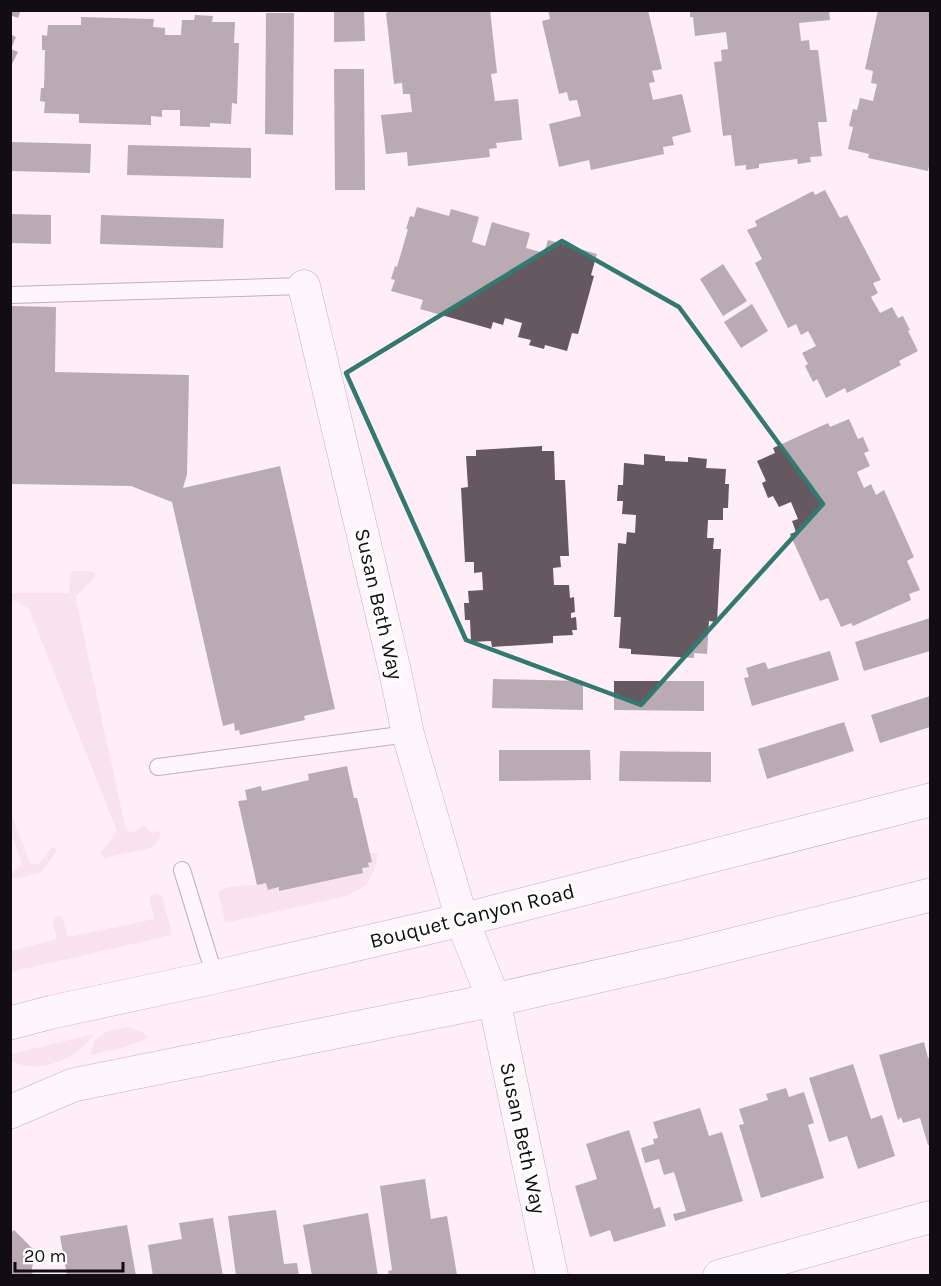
<svg xmlns="http://www.w3.org/2000/svg" width="941" height="1286" font-family="Karla,sans-serif">
  <style>
    .green { fill: #eed2e1 }
    .building { fill: #665860 }
    .lines { fill: none; stroke-linecap: round; stroke-linejoin: round }
    .lane-casing { stroke: #73646c; stroke-width: 18 }
    .street-casing { stroke: #73646c; stroke-width: 33 }
    .primary-casing { stroke: #73646c; stroke-width: 34 }
    .lane { stroke: #fff; stroke-width: 16 }
    .street { stroke: #fff; stroke-width: 32 }
    .primary { stroke: #fff; stroke-width: 33 }
    .marked { fill: none; stroke: #337970; stroke-width: 4.5; stroke-linejoin: round }
    .labels { text-anchor: middle; dominant-baseline: central; stroke-width: 6; stroke-linejoin: round; paint-order: stroke }
    .street-label { font-size: 21px; fill: #120d10; stroke: #fff }
  </style>
  <rect width="100%" height="100%" fill="#ffeef7"/>
  <path class="green" d="M74,571H91L95,573V577L76,596V600L125,826L127,830L133,833L144,825L152,834L155,831L160,832V838L152,848L104,858L102,856L101,852L116,833V829L29,609L14,600L11,605V593H69L70,573Z
    M11,813L30,863L38,865L51,848H55L57,851L41,873L16,878L12,877V873L22,864L11,833Z
    M370,853H378L375,869L366,885L347,896L225,923L219,895V891C233,883 251,887 266,883L268,890L279,887V890L368,867V863Z
    M155,893L162,896L172,935L11,972V951L57,939L52,922L56,916H62L68,937L154,919L150,902V896Z
    M127,1027L141,1031L149,1038L121,1048L90,1055L94,1041L107,1031Z
    M94,1034C79,1058 37,1077 11,1060V1054Z"/>
  <path class="building" d="M10,10H21L18,18L10,15Z
    M334,10H364L365,41L334,42Z
    M393,10H490L497,73L491,74L495,101L518,99L522,140L496,143L497,148L489,149L490,157L408,166L407,152L386,154L381,115L412,112L410,94H403L402,83L394,84L386,13Z
    M548,10H648L662,69L652,71L655,82L649,83L653,100L682,94L691,132L672,137L674,145L663,147L664,154L591,170L589,160L559,167L549,124L581,116L577,100L569,101L567,92L559,94L542,21L550,19Z
    M690,10H829L830,20L799,23L801,41L809,40L810,50H818L827,122H818L822,156L810,157L811,162L798,164L797,159L759,164V168L746,170V165L735,166L731,135L723,136L714,62L722,61L721,50L728,49L726,32L695,36L693,17H690Z
    M878,10H930V167L929,166L928,171L868,158L869,154L848,149L853,127L849,126L853,109L857,110L860,98L873,101L877,84L871,83L873,71L865,69Z
    M266,13H294L293,135L265,134Z
    M195,15L213,16L212,22H235L234,43H239L237,104L232,103L231,124L210,123V127L180,126V110H162V117L151,116V125L79,123V114L44,113L45,102L40,101L41,88H44L45,50H42V35L47,36L48,25H81V17L154,19L153,27L165,28V35H181L182,20H194Z
    M10,34L16,37L11,49L18,52L10,68Z
    M334,69H364L365,190H335Z
    M10,142L91,144L90,173L10,171Z
    M128,145L251,148V178L127,175Z
    M825,190L840,218L847,215L881,280L873,283L878,293L871,297L880,313L892,307L898,318L903,316L910,330L908,331L918,351L899,361L901,365L847,393L845,388L826,398L817,379L813,382L805,366L808,364L802,353L816,346L808,331L801,335L796,324L788,328L755,263L762,259L747,230L757,226L755,221L813,191L815,195Z
    M417,207L449,216L451,209L479,217L472,242L485,246L492,222L530,233L526,248L544,253L548,240L597,254L591,275L594,276L578,334L572,333L567,351L545,345L544,349L529,345L531,340L518,337L522,323L505,318L503,325L493,322L491,329L420,309L423,300L391,291L395,280L391,279L395,266L397,267L408,229H406L410,216L414,217Z
    M10,214L51,215V244L10,243Z
    M101,215L224,219L223,248L100,244Z
    M723,264L747,301L723,316L700,279Z
    M752,304L768,331L741,348L724,322Z
    M10,306L56,307L55,372L189,375L187,474L183,488L280,466L335,709L304,716L305,720L240,735L239,730L235,731L234,723L223,726L172,502L131,486L10,484Z
    M849,419L858,439L863,437L869,451L864,453L870,466L857,472L864,488L871,484L876,495L884,490L914,557L907,561L920,590L909,594L911,600L853,626L851,623L841,627L828,598L820,601L790,534L796,532L792,521L798,519L791,502L779,507L773,496L768,498L762,483L766,481L757,461L775,453L773,448L828,423L830,427Z
    M542,446V451H554L555,480H565L569,556H560L561,567L553,568L554,585H569L570,598L574,597L575,612L571,613V618L576,617L577,630H572L573,635L553,636V643L492,647L491,641L471,642L470,620H465L464,603H469L468,591L483,590L482,572L474,573V562H465L461,488L468,487L466,456H476V450Z
    M644,454L665,456V461L688,462V457L707,459L706,468L726,469L725,484H729L728,508H723V520H708L707,538H714L713,549H721L717,622L709,621L707,654L694,653V658L631,654V649L619,648L621,617H614L618,543L626,544L627,532L635,533L636,515L622,514L623,501H617L618,485H623L624,463L644,465Z
    M930,618V651L864,671L855,642Z
    M830,651L839,680L752,706L744,678L749,677L746,668L765,662L768,669Z
    M493,679L583,681V710L492,708Z
    M614,681H704V711L614,710Z
    M930,696V727L880,743L871,715Z
    M844,722L854,751L767,779L758,749Z
    M499,750H590L591,780L499,781Z
    M620,751L711,752V782L619,781Z
    M347,766L354,798H357L372,862L368,863L369,867L362,868L363,873L279,891V887L268,890L266,883L257,885L238,801L247,800L245,790L261,786L262,791L309,780L308,774Z
    M924,1042L928,1058L930,1057V1145H928L920,1118L903,1123L901,1117L898,1120L879,1055Z
    M853,1064L871,1119L882,1115L895,1156L858,1169L847,1136L829,1142L809,1078Z
    M786,1088L789,1097L804,1092L814,1123L808,1125L824,1178L761,1198L739,1125L744,1124L739,1109L768,1100L766,1094Z
    M700,1108L709,1136L722,1132L743,1201L675,1221L673,1214L686,1211L674,1172L664,1175L659,1159L645,1163L641,1148L654,1144L653,1139L658,1138L653,1122Z
    M629,1130L654,1209L660,1207L666,1226L614,1242L610,1230L590,1237L575,1186L597,1179L586,1144Z
    M425,1179L431,1219L447,1216L457,1275L389,1276L388,1271L392,1270L380,1186Z
    M276,1210L284,1264L297,1263L299,1276H236L228,1216Z
    M368,1213L378,1276H312L303,1225Z
    M213,1218L223,1276H153L148,1245L182,1239L179,1223Z
    M127,1225L136,1276H67L60,1236Z
    M14,1230L36,1252L31,1272L35,1276H10V1234Z"/>
  <g class="lines">
    <defs>
      <path id="lane" d="M10,295L304,286
        M158,767L408,734
        M182,870L215,977"/>
      <path id="street" d="M304,286L395,671L408,734L462,920
        M494,1000L552,1276
        M719,1276L930,1217"/>
      <path id="primary" d="M462,920L494,1000
        M10,1023L52,1012L215,977L462,920L930,800
        M10,1112L73,1085L494,1000L687,956L930,895"/>
    </defs>
    <use href="#lane" class="lane-casing"/>
    <use href="#street" class="street-casing"/>
    <use href="#primary" class="primary-casing"/>
    <use href="#lane" class="lane"/>
    <use href="#street" class="street"/>
    <use href="#primary" class="primary"/>
  </g>
  <path d="M0 0H941V1286H0ZM562,241L679,307L823,504L641,705L466,640L346,373Z" fill="#ffeef7" fill-opacity=".55" fill-rule="evenodd"/>
  <path class="marked" d="M562,241L679,307L823,504L641,705L466,640L346,373Z"/>
  <g class="labels">
    <g class="street-label">
      <text transform="translate(379 604) rotate(77)">Susan Beth Way</text>
      <text transform="translate(472 916) rotate(-14)">Bouquet Canyon Road</text>
      <text transform="translate(523 1138) rotate(78)">Susan Beth Way</text>
    </g>
  </g>
  <rect width="941" height="1286" fill="none" stroke="#120d10" stroke-width="24"/>
  <path d="M15 1262v9h108v-9" fill="none" stroke="#120d10" stroke-width="3"/>
  <text x="24" y="1262" font-size="18" fill="#120d10" stroke="#ffffff" stroke-width="4.5" paint-order="stroke">20 m</text>
</svg>
